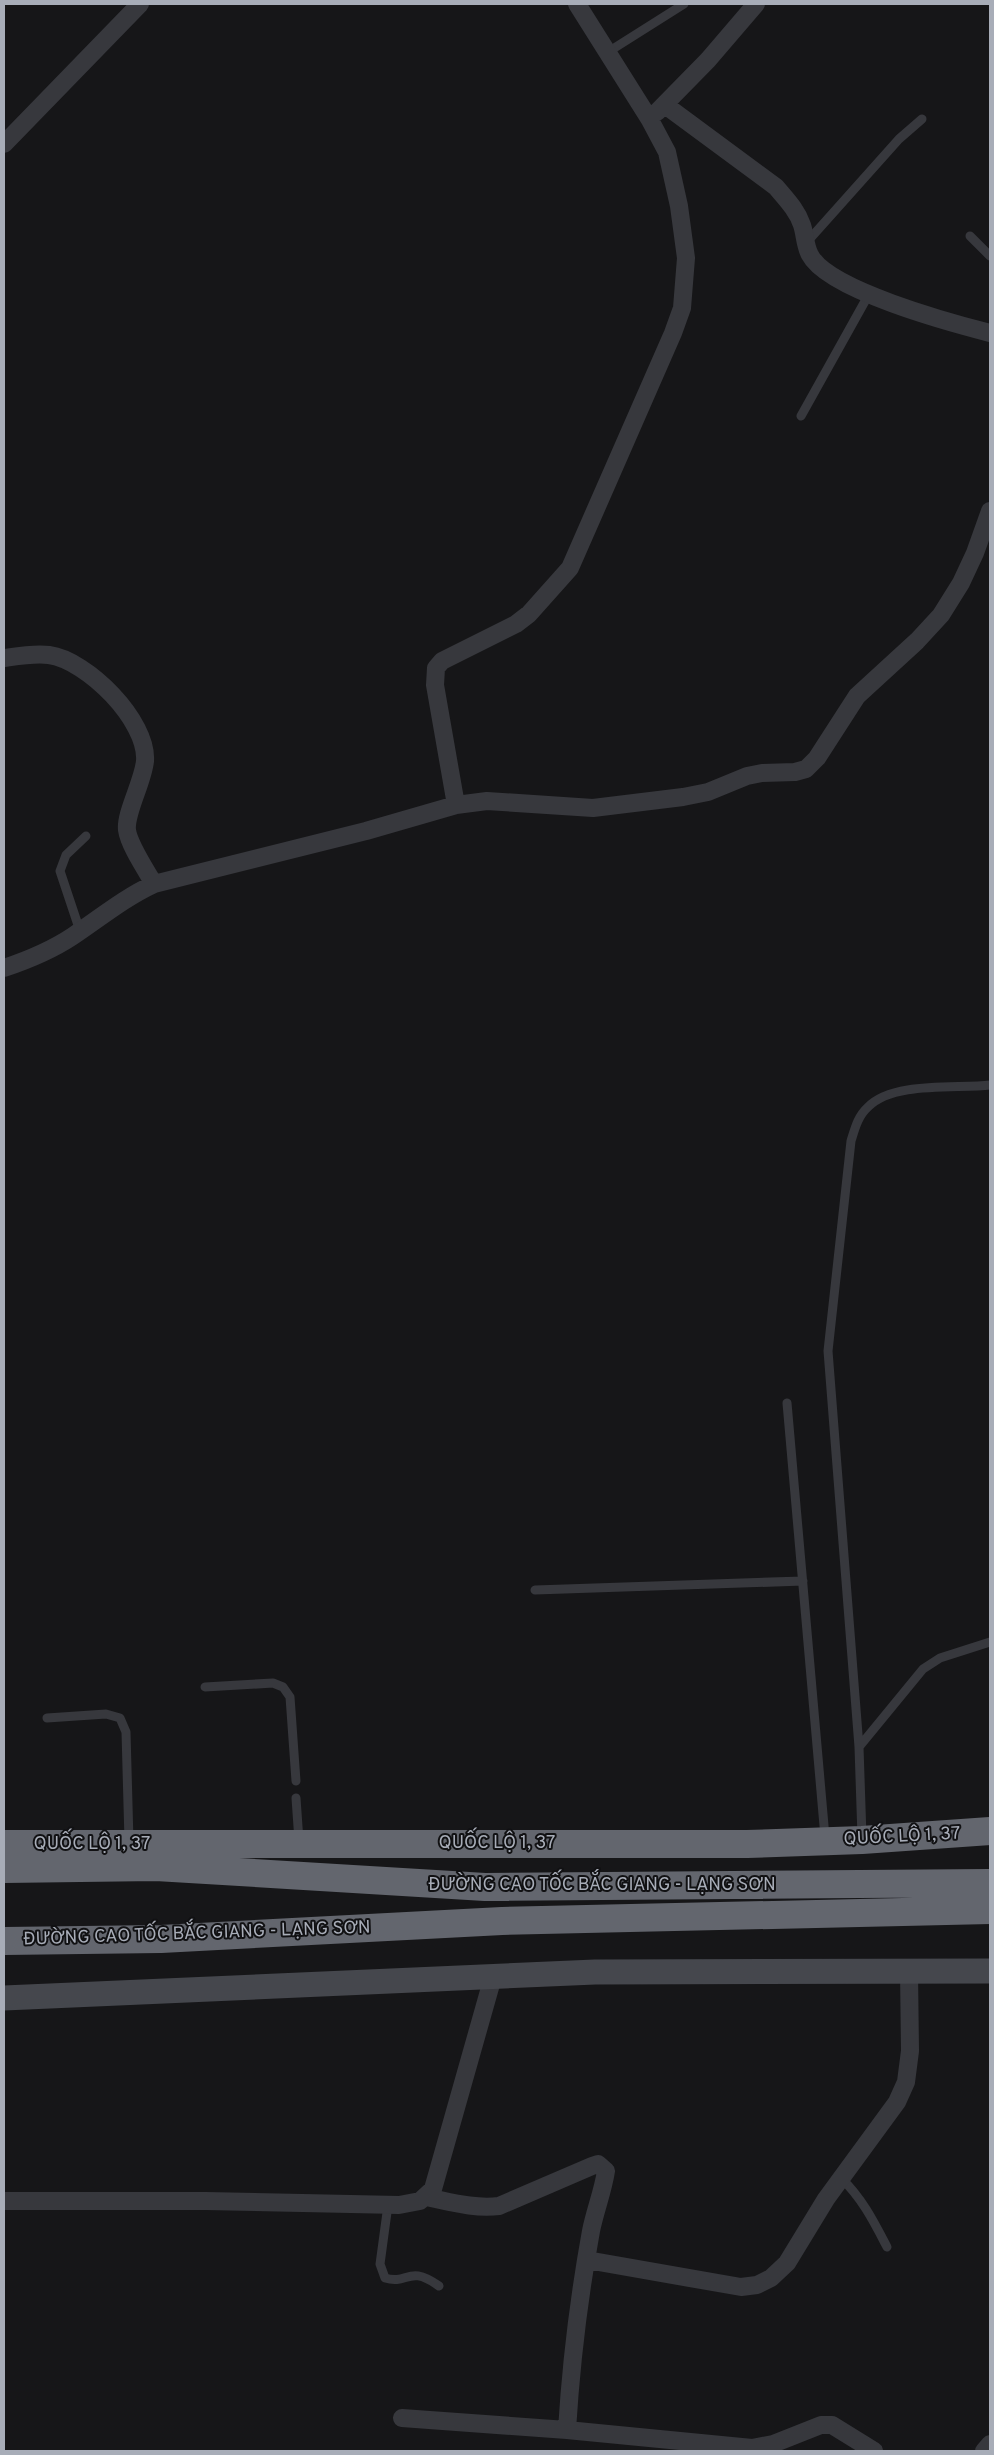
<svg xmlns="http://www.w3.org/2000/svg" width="994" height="2455" font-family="Overpass,sans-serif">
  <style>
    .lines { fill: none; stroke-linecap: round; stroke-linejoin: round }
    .lane { stroke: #37383d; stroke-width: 9 }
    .street { stroke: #37383d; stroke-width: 18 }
    .secondary { stroke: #45474d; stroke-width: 25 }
    .highway { stroke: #63666e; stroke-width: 28 }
    .labels { text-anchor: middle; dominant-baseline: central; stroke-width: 4; stroke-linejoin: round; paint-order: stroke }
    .street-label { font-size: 18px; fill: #a8adb8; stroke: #111113 }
  </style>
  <rect width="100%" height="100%" fill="#161618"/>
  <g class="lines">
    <path class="lane" d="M608,52L684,4
      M970,236L990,256
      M807,242L899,139L922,119
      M801,416L869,294
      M80,931L60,871L66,855L86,836
      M787,1403L825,1837
      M535,1590L803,1581
      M205,1687L273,1683L283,1687L290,1697L296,1781
      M47,1718L106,1714L120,1718L126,1732L129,1841
      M859,1747L923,1669L940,1658L990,1642
      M296,1798L299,1841
      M862,1837L859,1747L828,1351L851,1141C855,1128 858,1116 868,1107C893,1081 957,1089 990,1085
      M841,2178C862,2198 874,2222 887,2247
      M388,2205L380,2264L385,2278C409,2285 408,2264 439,2286"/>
    <path class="street" d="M665,105L776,187C786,199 797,210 802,225C805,234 805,246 810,255C828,290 951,323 990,333
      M657,112L708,60L756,4
      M4,144L140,4
      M4,658C18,656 35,653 49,655C87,660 148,721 145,761C143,782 125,813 127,830C129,845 146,870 154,884
      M456,805L435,685L436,668L442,661L516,624L529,614L570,568L673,333L682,308L686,258L679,206L667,152L650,120L577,4
      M4,968C28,960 52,950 73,936C100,918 124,898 154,884L366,831L456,805L487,801L593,808L683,797L708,792L747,776L762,773L795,772L806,769L817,758L857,696L917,641L941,615L961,583L975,553L990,511
      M426,2197C451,2202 474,2209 499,2206L592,2166L598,2164L606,2171C603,2191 595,2211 591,2231C579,2297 571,2363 567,2430
      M4,2201H205L399,2205L420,2201L433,2189L493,1977
      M587,2260L741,2287L757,2285L771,2278L787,2263L826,2199L897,2102L906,2082L910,2051L909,1971
      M402,2418L567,2430L752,2448L773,2444L821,2425H832L874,2451
      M984,2451L990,2444"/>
    <path class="secondary" d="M4,1998L595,1972L990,1971"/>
    <path class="highway" d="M4,1844H747L862,1840L990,1831
      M4,1869L156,1867L485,1887L990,1883
      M4,1941L161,1939L502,1921L990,1910"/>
  </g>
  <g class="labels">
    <g class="street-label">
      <text transform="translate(902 1837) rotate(-3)">QUỐC LỘ 1, 37</text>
      <text x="497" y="1843">QUỐC LỘ 1, 37</text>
      <text x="92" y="1844">QUỐC LỘ 1, 37</text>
      <text x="602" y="1885">ĐƯỜNG CAO TỐC BẮC GIANG - LẠNG SƠN</text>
      <text transform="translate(197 1934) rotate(-2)">ĐƯỜNG CAO TỐC BẮC GIANG - LẠNG SƠN</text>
    </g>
  </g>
  <rect width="994" height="2455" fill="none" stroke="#a8adb8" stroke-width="10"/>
</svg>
